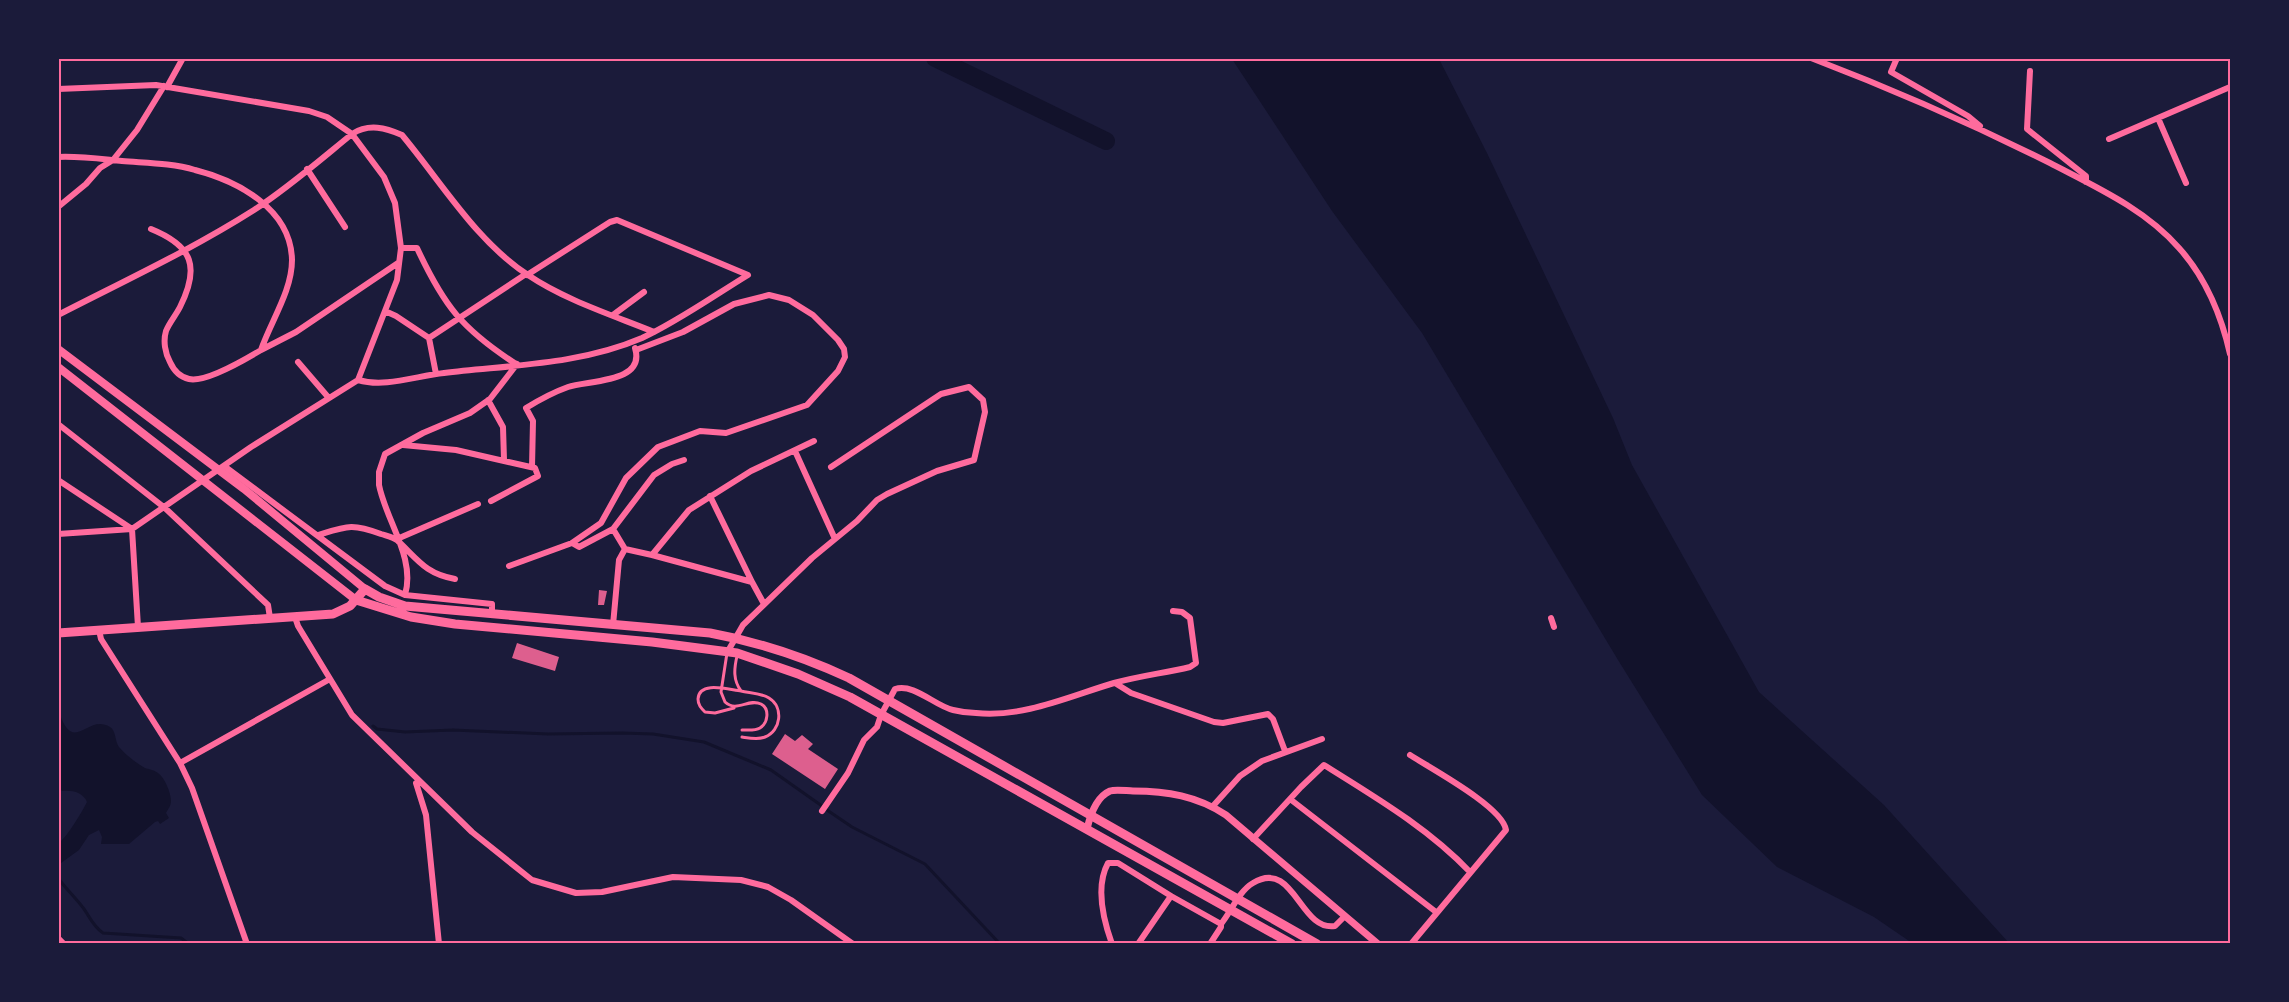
<svg xmlns="http://www.w3.org/2000/svg" width="2289" height="1002" font-family="'Noto Sans',sans-serif">
  <style>
    .water { fill: #12122b }
    .lines { fill: none; stroke-linecap: round; stroke-linejoin: round }
    .stream { stroke: #12122b; stroke-width: 3 }
    .river { stroke: #12122b; stroke-width: 18 }
    .building { fill: #dd5f8e }
    .service { stroke: #ff6b9d; stroke-width: 3 }
    .minor { stroke: #ff6b9d; stroke-width: 6 }
    .tertiary { stroke: #ff6b9d; stroke-width: 7 }
    .secondary { stroke: #ff6b9d; stroke-width: 8 }
    .primary { stroke: #ff6b9d; stroke-width: 9 }
    .neatline { fill: none; stroke: #ff6b9d; stroke-width: 2 }
  </style>
  <rect width="100%" height="100%" fill="#1b1b3a"/>
  <path class="water" d="M1232,59H1439L1487,153L1613,418L1632,465L1759,692L1884,805L2009,943H1912L1874,917L1777,867L1702,795L1618,660L1422,333L1332,211Z
    M59,712C74,756 87,713 110,727C116,730 115,742 119,747C125,754 136,763 145,768C148,769 154,770 158,773C165,778 171,793 171,801C171,806 168,809 166,813L169,818L160,824L158,821L155,822L129,844H101L102,837L99,830L89,835L79,850L61,863L59,860V843C69,834 80,815 87,802C83,792 72,790 62,791L59,788Z"/>
  <g class="lines">
    <path class="stream" d="M373,726L377,729L405,732L453,730L548,734L622,733L653,734L704,742L771,770L822,806
      M827,810L852,827L925,864L1000,944
      M58,878C66,889 76,898 84,909C91,919 93,926 103,933L181,938L189,944"/>
    <path class="river" d="M935,58L1106,141"/>
  </g>
  <path class="building" d="M599,590L607,591L604,605H598Z
    M517,643L559,657L555,671L512,658Z
    M785,734L795,741L802,735L813,744L808,749L838,769L825,789L772,754Z"/>
  <g class="lines">
    <path class="service" d="M727,653L721,692L725,702C737,713 748,698 761,704C770,709 768,723 760,728C755,731 748,730 742,730
      M737,656C734,669 733,680 741,691C750,693 761,693 769,698C784,707 781,731 765,737C758,740 749,738 742,737
      M734,708L715,713L705,712C701,708 698,705 698,699C699,680 730,690 741,691"/>
    <path class="minor" d="M1811,58C1892,89 1972,124 2050,163C2096,187 2145,209 2179,248C2206,278 2221,314 2230,354
      M1897,58L1891,72L1968,116L1980,126
      M2030,71L2027,129L2086,176V182
      M167,87L183,58
      M58,89L156,85L309,111L327,117L352,134L384,177L395,203L401,248L397,280L358,380
      M2158,118L2186,183
      M2109,139L2230,87
      M58,157C80,156 101,159 122,161C146,163 172,163 195,170C238,181 291,209 292,260C292,291 271,321 261,350L296,332L398,263
      M307,169L345,227
      M58,207L86,184L100,168L113,160L137,130L164,86
      M151,229C193,246 200,267 180,307C176,315 169,323 166,331C163,341 165,353 170,362C174,371 180,377 189,379C206,383 246,359 261,350
      M401,248H417C444,306 462,329 516,364
      M385,311L396,316L429,338
      M58,315C124,281 191,250 254,210C288,188 320,160 352,134C369,123 386,128 402,135C442,183 476,241 528,275C565,300 612,315 654,332
      M613,315L644,292
      M298,362L328,397
      M436,374L429,338L526,274
      M488,400L503,427L504,460
      M58,424L165,508L268,605L270,618
      M403,445L456,450L535,468L538,476L491,501
      M795,451L835,539
      M224,466L385,586L405,595L492,604V614
      M532,467L533,421L526,408C539,400 554,392 568,387C589,380 646,383 635,348
      M58,480L132,529L138,627
      M710,496L752,582
      M613,529L625,549
      M58,534L132,529L251,447L358,380C385,388 416,376 444,373C510,365 579,365 642,338C677,322 715,295 748,275L617,220L610,222L527,275
      M318,535C347,526 352,523 381,534C387,536 394,537 398,541C418,560 426,574 455,579
      M397,539L478,504
      M572,543L579,547L613,529L654,475L672,464L684,460
      M652,555L752,582L764,604
      M509,566L572,543L601,523L626,478L658,447L700,431L726,433L807,405L838,371L845,357L844,349L838,340L813,315L789,300L769,295L734,304L683,332L636,350
      M405,595C416,558 386,521 379,485V472L385,454L423,433L470,413L490,399L517,364
      M295,617L298,626L352,715L472,832L532,880L576,893L602,892L673,877L741,880L768,887L791,900L853,944
      M1551,618L1554,627
      M613,625L619,560L625,549L652,555L689,510L751,471L814,441
      M99,630L101,639L180,763L192,788L247,944
      M728,651L743,625L812,558L857,521L877,500L887,494L937,471L974,460L985,412L983,400L969,387L941,394L831,467
      M1115,683L1131,693L1214,722L1223,723L1268,714L1273,719L1285,751
      M1410,755C1430,768 1503,807 1506,830L1411,944
      M180,763L330,679
      M416,783L426,815L439,944
      M1290,799L1436,912
      M1213,806L1240,776L1262,761L1322,739
      M822,811L848,773L864,740L877,727L881,715L895,689C914,683 935,706 953,710C961,712 969,713 976,713C1023,718 1070,696 1114,683C1139,676 1165,673 1190,667L1196,663L1190,618L1182,612L1173,611
      M1253,839L1301,787L1324,765C1375,797 1428,828 1470,872
      M58,938L64,944
      M1112,944C1103,919 1095,887 1108,863H1118L1171,896L1221,924
      M1138,944L1171,896
      M1210,944L1221,927V924C1231,912 1239,891 1253,883C1294,858 1300,932 1335,926L1344,917"/>
    <path class="tertiary" d="M1087,829C1090,816 1096,797 1110,791C1116,789 1127,791 1133,791C1167,791 1197,796 1226,815L1378,944"/>
    <path class="secondary" d="M58,349L244,489L365,589
      M58,367L356,600"/>
    <path class="primary" d="M356,600L411,617L455,624L652,642L737,653L798,674L850,697L1292,944
      M58,633L333,614L350,606L365,589L379,597L405,606L710,633C759,642 804,657 849,678L1317,944"/>
  </g>
  <rect width="2289" height="1002" fill="none" stroke="#1b1b3a" stroke-width="120"/>
  <rect x="60" y="60" width="2169" height="882" class="neatline"/>
</svg>
